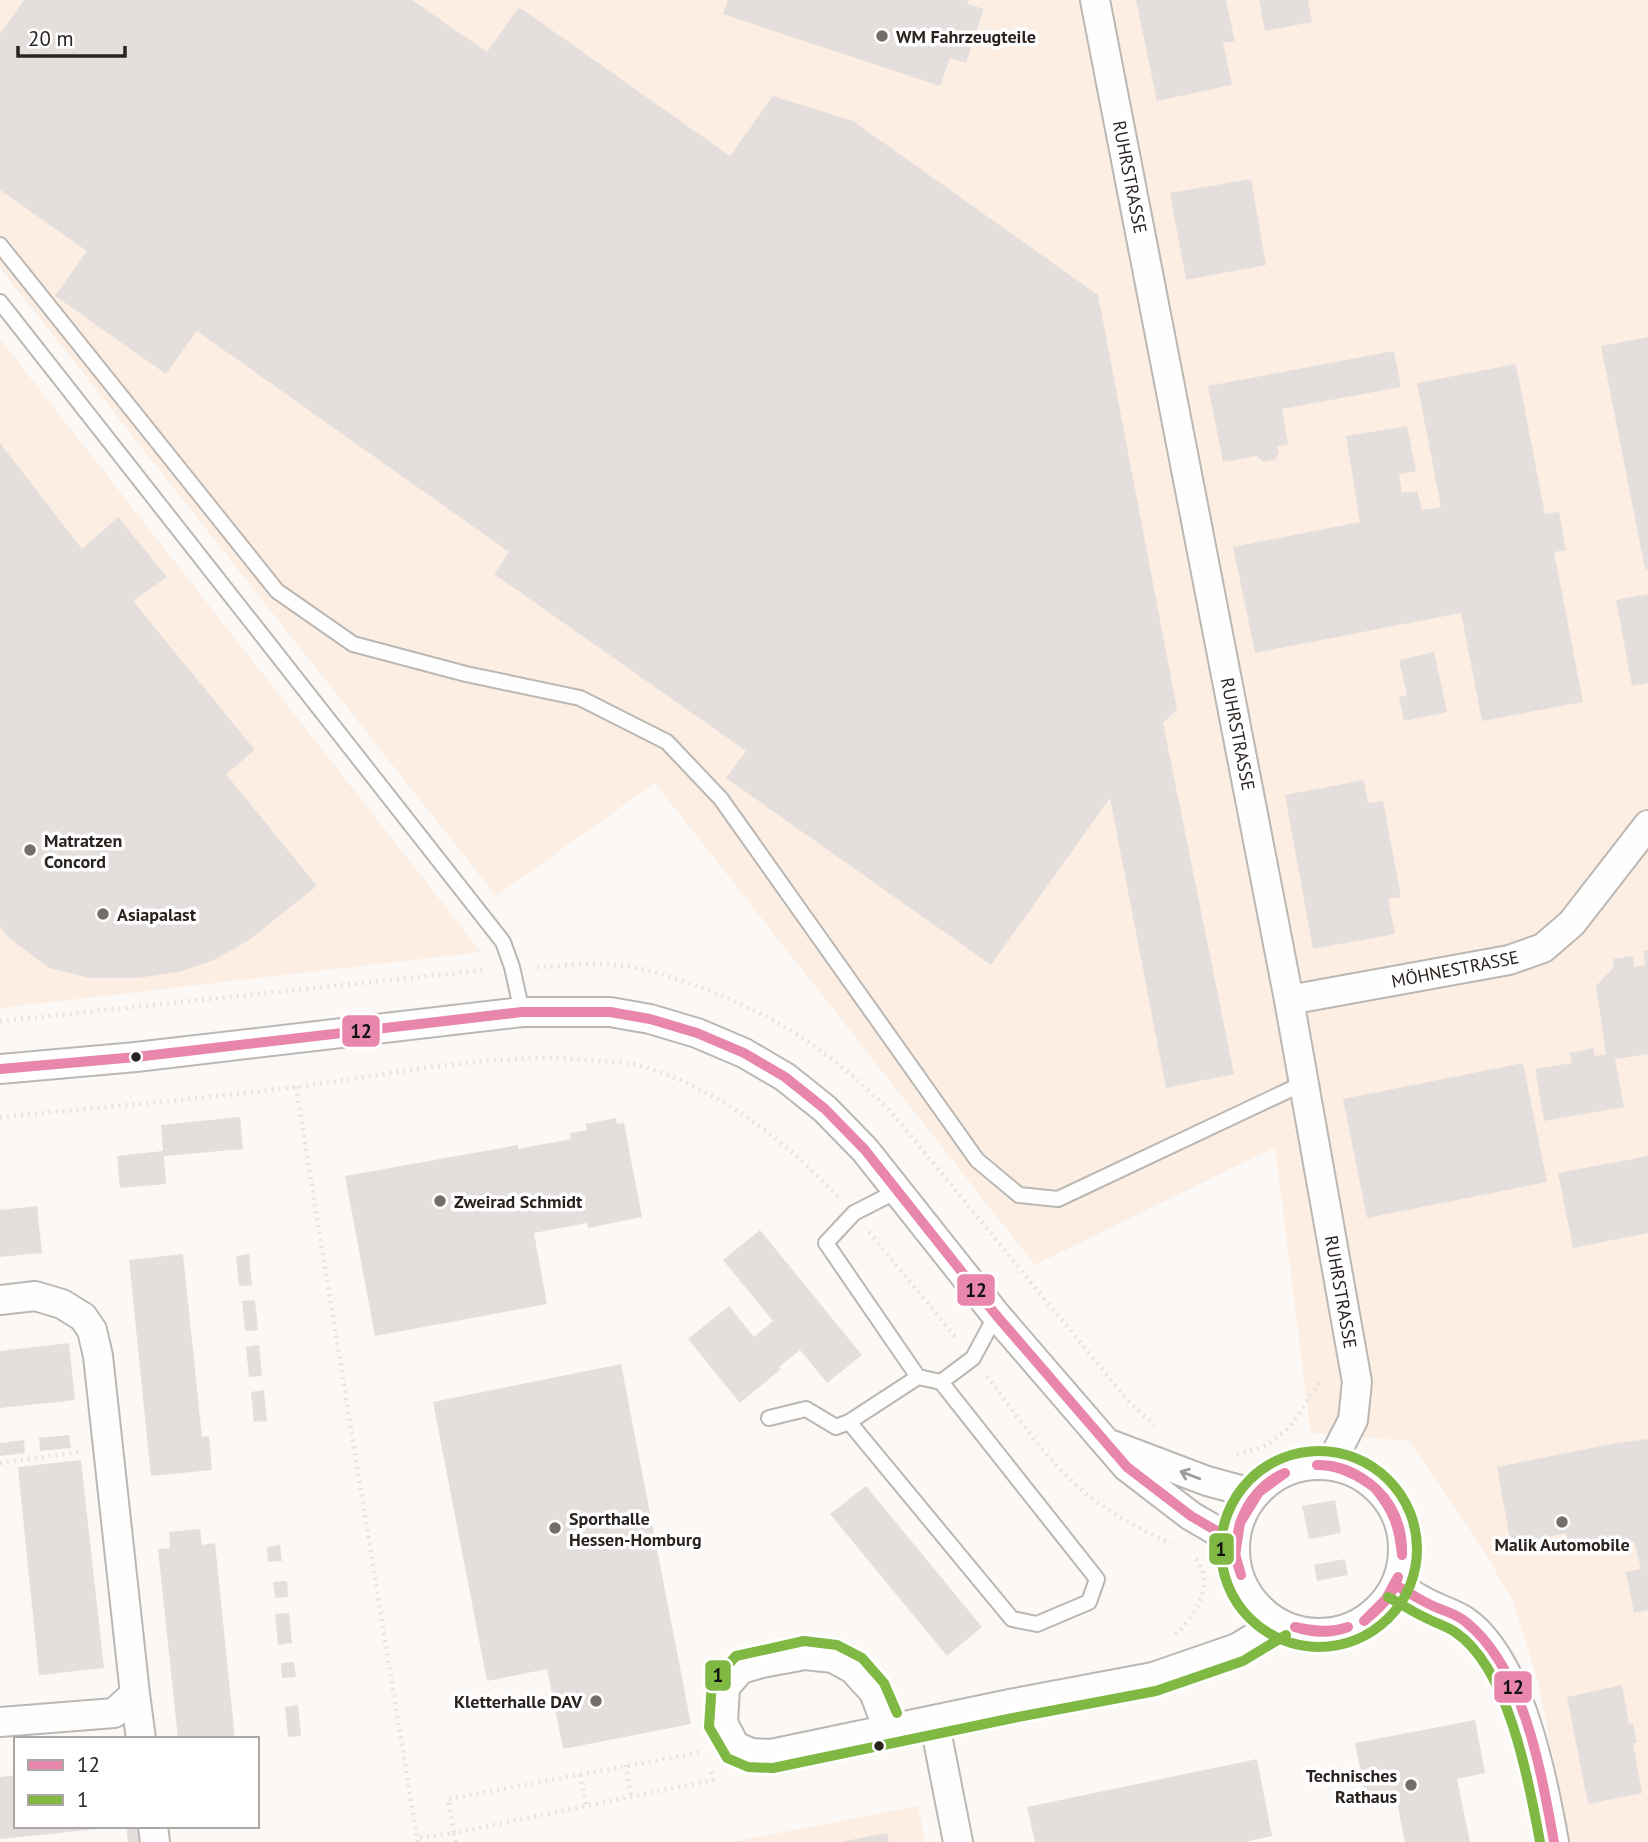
<svg xmlns="http://www.w3.org/2000/svg" width="1648" height="1842" font-family="'PT Sans',sans-serif">
  <style>
    .built { fill: #fdeee4 }
    .building { fill: #e4dfdc }
    .lines { fill: none; stroke-linecap: round; stroke-linejoin: round }
    .lane-casing { stroke: #bbb7b3; stroke-width: 18 }
    .street-casing { stroke: #bbb7b3; stroke-width: 32 }
    .path { stroke: #e6e4e3; stroke-width: 4.5; stroke-dasharray: 2 5; stroke-linecap: butt }
    .lane { stroke: #fefefe; stroke-width: 14 }
    .street { stroke: #fefefe; stroke-width: 28 }
    .bus-1-casing { stroke: #fff; stroke-width: 16 }
    .bus-2-casing { stroke: #fff; stroke-width: 16 }
    .bus-1 { stroke: #e886ac; stroke-width: 10 }
    .bus-2 { stroke: #7fb842; stroke-width: 10 }
    .oneway { stroke: #9f9b9a }
    .poi-dot { fill: #736e6a; stroke: #fff; stroke-width: 2.5 }
    .bus-dot { fill: #2a231f; stroke: #fff; stroke-width: 2.5 }
    .labels { text-anchor: middle; dominant-baseline: central; stroke-width: 7; stroke-linejoin: round; paint-order: stroke }
    .poi-label { font-size: 18px; font-weight: bold; fill: #2a231f; stroke: #fff; text-anchor: start }
    .street-label { font-size: 18px; fill: #2a231f; stroke: #fff }
    .line-badge { stroke: #fff; stroke-width: 2.5 }
    .pale-badge-label { font-size: 19px; text-anchor: middle; font-weight: bold; fill: #111 }
  </style>
  <rect width="100%" height="100%" fill="#fbf8f5"/>
  <path class="built" d="M0,0H1648V1842H1570L1538,1682L1513,1601L1476,1538L1409,1441L1311,1433L1275,1147L1035,1265L655,783L496,896L0,268Z
    M0,339L481,952L0,1008Z
    M918,1806L925,1842H732Z"/>
  <path class="building" d="M24,0H412L487,52L519,7L730,156L773,96L853,121L1098,295L1177,709L1163,723L1234,1074L1166,1088L1110,798L991,965L726,778L746,751L494,574L509,552L197,331L166,374L55,296L87,251L0,190V34Z
    M728,0H969L967,4L984,9L966,63L950,58L940,86L723,14Z
    M1136,0H1226L1235,41L1223,43L1232,85L1157,101Z
    M1259,0H1308L1312,22L1265,31Z
    M1251,179L1266,265L1186,280L1170,193Z
    M1648,337V569H1645L1601,346Z
    M1394,351L1401,387L1282,409L1288,445L1277,446L1279,452L1275,460L1264,462L1257,456L1223,462L1208,386Z
    M1516,364L1545,514L1559,512L1566,550L1554,552L1583,702L1482,721L1461,613L1255,653L1233,547L1360,522L1346,436L1407,426L1416,471L1399,474L1402,493L1417,491L1422,510L1441,507L1417,383Z
    M0,443L82,549L118,517L167,577L133,601L255,750L226,774L317,886L249,940L214,960L182,971L138,978H89L49,968L9,938L0,926Z
    M1648,594V683L1632,686L1616,600Z
    M1434,652L1447,712L1404,721L1399,697L1407,695L1399,660Z
    M1364,780L1368,803L1383,801L1401,897L1388,899L1395,934L1313,949L1285,795Z
    M1648,950V1054L1615,1059L1624,1107L1544,1121L1535,1069L1572,1063L1569,1053L1593,1048L1595,1056L1606,1054L1596,986L1614,967L1613,959L1633,956L1634,967L1645,965L1643,951Z
    M1523,1063L1547,1182L1367,1218L1343,1099Z
    M240,1117L243,1149L164,1156L166,1184L120,1188L117,1156L163,1151L161,1125Z
    M616,1118L617,1124L624,1123L642,1217L588,1228L587,1223L534,1233L547,1304L375,1336L345,1176L518,1145V1149L571,1139L570,1133L587,1130L585,1124Z
    M1648,1156V1233L1573,1248L1558,1173Z
    M37,1206L42,1253L0,1257V1210Z
    M760,1230L862,1355L827,1383L800,1350L779,1367L781,1369L740,1403L688,1339L729,1306L754,1337L773,1321L723,1260Z
    M183,1254L202,1437L209,1436L212,1470L151,1476L129,1260Z
    M249,1254L252,1285L239,1286L236,1256Z
    M255,1300L258,1330L245,1331L242,1301Z
    M69,1343L75,1400L0,1408V1351Z
    M259,1345L262,1376L249,1377L246,1347Z
    M621,1364L691,1724L563,1749L547,1669L487,1681L433,1402Z
    M264,1390L267,1421L254,1422L251,1392Z
    M69,1435L71,1448L40,1451L39,1438Z
    M1648,1439V1610L1634,1613L1626,1572L1641,1569L1634,1542L1569,1554L1566,1533L1511,1544L1497,1467L1616,1443Z
    M24,1440L25,1453L0,1456V1443Z
    M81,1460L104,1668L39,1675L18,1467Z
    M866,1486L982,1627L947,1656L830,1514Z
    M1335,1500L1341,1533L1309,1539L1302,1506Z
    M200,1529L202,1545L215,1543L235,1739H178L158,1549L170,1548L169,1532Z
    M280,1545L282,1561L268,1562L267,1547Z
    M1345,1559L1348,1575L1317,1581L1314,1565Z
    M287,1581L288,1597L275,1598L273,1582Z
    M289,1613L292,1643L278,1645L275,1614Z
    M294,1662L296,1677L282,1678L281,1663Z
    M1622,1685L1629,1724L1633,1723L1637,1743H1633L1642,1793L1588,1804L1567,1697Z
    M298,1705L301,1736L288,1737L285,1707Z
    M1475,1720L1485,1773L1457,1779L1470,1842H1405L1395,1792L1366,1797L1355,1743Z
    M1257,1759L1272,1836L1244,1842H1035L1027,1807Z
    M16,1775V1826H108V1828L0,1839V1777Z
    M126,1826H142L143,1842H128Z
    M887,1833L889,1842H845V1841Z"/>
  <g class="lines">
    <defs>
      <path id="lane" d="M0,245L277,591L353,644L466,674L580,698L667,742L721,799L977,1160L1019,1195L1058,1199L1304,1083
        M0,302L503,942L512,967L522,1012
        M897,1191L854,1213L826,1243L918,1377
        M769,1418L806,1409L836,1427L849,1422L918,1377L941,1382L973,1358L996,1315
        M849,1422L1012,1619L1037,1624L1089,1602L1097,1579L941,1382"/>
      <path id="street" d="M1095,0L1289,1000L1357,1382L1353,1420L1330,1465
        M1289,1000L1509,960L1543,948L1572,923L1648,825
        M0,1069L136,1057L522,1012H610L650,1019L697,1033L744,1053L785,1077L825,1109L865,1150L996,1315L1127,1467L1191,1516L1234,1541
        M0,1300L35,1296L62,1304L83,1317L92,1330L98,1356L135,1694L114,1713L0,1722
        M1112,1445L1207,1481L1255,1494
        M1235 1549a84 84 0 1 1 168 0a84 84 0 1 1-168 0Z
        M1395,1585C1408,1592 1420,1600 1433,1606C1443,1611 1457,1615 1466,1622C1520,1661 1543,1780 1554,1842
        M135,1694L141,1739
        M934,1720L958,1842
        M888,1729L874,1692L853,1669L833,1658L805,1655L762,1663L741,1669L725,1687L723,1723L735,1746L751,1753L771,1754L1010,1704L1153,1677L1237,1648L1279,1623
        M153,1826L155,1842"/>
    </defs>
    <use href="#lane" class="lane-casing"/>
    <use href="#street" class="street-casing"/>
    <path class="path" d="M537,967C563,966 591,962 617,965C647,968 678,979 705,989C784,1020 833,1054 892,1113L1130,1403L1155,1425
      M0,1021L486,970
      M296,1087L417,1838
      M0,1117C98,1108 197,1099 295,1087C394,1074 501,1050 600,1061C614,1062 629,1062 642,1066C720,1090 783,1138 838,1197
      M869,1232L957,1339
      M987,1376C1016,1414 1043,1456 1080,1488C1106,1512 1139,1528 1171,1544
      M1237,1455L1266,1446L1289,1428L1323,1378
      M0,1463L79,1452
      M1175,1634C1196,1617 1217,1581 1194,1557
      M626,1765L631,1796
      M580,1775L587,1806
      M418,1842L417,1838L454,1833L448,1799L703,1752
      M456,1842L454,1833L713,1780L710,1767"/>
    <use href="#lane" class="lane"/>
    <use href="#street" class="street"/>
    <defs>
      <path id="bus-1" d="M0,1069L136,1057L522,1012H610L650,1019L697,1033L744,1053L785,1077L825,1109L865,1150L996,1315L1127,1467L1191,1516L1234,1541
        M1317,1465C1339,1465 1358,1475 1375,1488
        M1317,1465C1339,1464 1359,1474 1375,1488
        M1375,1488C1394,1506 1403,1529 1402,1555
        M1375,1488C1394,1511 1399,1526 1402,1555
        M1240,1523L1235,1556L1241,1575
        M1240,1523L1234,1550L1241,1575
        M1240,1523C1248,1501 1263,1482 1285,1473
        M1240,1523L1259,1492L1285,1473
        M1395,1585C1408,1592 1420,1600 1433,1606C1444,1611 1457,1614 1466,1622C1525,1670 1541,1772 1554,1842
        M1364,1621L1386,1599L1398,1577
        M1364,1621C1379,1609 1393,1596 1398,1577
        M1295,1627C1313,1631 1330,1633 1348,1627
        M1295,1627C1313,1633 1330,1634 1348,1627"/>
      <path id="bus-2" d="M1221 1549a98 98 0 1 1 196 0a98 98 0 1 1-196 0Z
        M1388,1597C1401,1604 1413,1612 1426,1618C1435,1623 1446,1626 1455,1632C1509,1668 1529,1782 1540,1842
        M897,1713L884,1683L862,1658L837,1645L804,1641L736,1656L712,1682L709,1727L727,1758L748,1767L773,1768L1013,1718L1156,1691L1243,1661L1286,1635"/>
    </defs>
    <use href="#bus-1" class="bus-1-casing"/>
    <use href="#bus-2" class="bus-2-casing"/>
    <use href="#bus-1" class="bus-1"/>
    <use href="#bus-2" class="bus-2"/>
  </g>
  <defs><path id="oneway-shaft" d="M-6 0H5M1.5-3L5.5 0L1.5 3" fill="none" stroke-width="1.6" stroke-linecap="round" stroke-linejoin="round" transform="scale(1.75)"/></defs>
  <use class="oneway" href="#oneway-shaft" transform="translate(1190 1475) rotate(-159)"/>
  <g class="poi-dot">
    <circle cx="882" cy="36" r="7"/>
    <circle cx="30" cy="850" r="7"/>
    <circle cx="103" cy="914" r="7"/>
    <circle cx="440" cy="1201" r="7"/>
    <circle cx="1562" cy="1522" r="7"/>
    <circle cx="555" cy="1528" r="7"/>
    <circle cx="596" cy="1701" r="7"/>
    <circle cx="1411" cy="1785" r="7"/>
  </g>
  <g class="bus-dot">
    <circle cx="136" cy="1057" r="6"/>
    <circle cx="879" cy="1746" r="6"/>
  </g>
  <g class="labels">
    <g class="poi-label">
      <text x="896" y="36">WM Fahrzeugteile</text>
      <text x="44" y="840">Matratzen<tspan x="44" dy="21">Concord</tspan></text>
      <text x="117" y="914">Asiapalast</text>
      <text x="454" y="1201">Zweirad Schmidt</text>
      <text x="569" y="1518">Sporthalle<tspan x="569" dy="21">Hessen-Homburg</tspan></text>
      <text x="1562" y="1544" text-anchor="middle">Malik Automobile</text>
      <text x="582" y="1701" text-anchor="end">Kletterhalle DAV</text>
      <text x="1397" y="1775" text-anchor="end">Technisches<tspan x="1397" dy="21">Rathaus</tspan></text>
    </g>
    <g class="street-label">
      <text transform="translate(1130 177) rotate(79)">RUHRSTRASSE</text>
      <text transform="translate(1238 734) rotate(79)">RUHRSTRASSE</text>
      <text transform="translate(1455 969) rotate(-11)">MÖHNESTRASSE</text>
      <text transform="translate(1341 1292) rotate(80)">RUHRSTRASSE</text>
    </g>
  </g>
  <g class="line-badge">
    <rect x="341" y="1014" width="40" height="34" rx="7" fill="#e886ac"/>
    <rect x="956" y="1273" width="40" height="34" rx="7" fill="#e886ac"/>
    <rect x="1208" y="1532" width="27" height="34" rx="7" fill="#7fb842"/>
    <rect x="704" y="1659" width="28" height="33" rx="7" fill="#7fb842"/>
    <rect x="1493" y="1670" width="40" height="34" rx="7" fill="#e886ac"/>
  </g>
  <g class="pale-badge-label">
    <text x="361" y="1038">12</text>
    <text x="976" y="1297">12</text>
    <text x="1221" y="1556">1</text>
    <text x="718" y="1682">1</text>
    <text x="1513" y="1694">12</text>
  </g>
  <rect x="14" y="1737" width="245" height="91" fill="#ffffff" stroke="#aaa7a5" stroke-width="2"/>
  <rect x="28" y="1760" width="35" height="10" fill="#e886ac" stroke="#aaa7a5" stroke-width="2"/>
  <text x="77" y="1772" font-size="21" fill="#2a231f">12</text>
  <rect x="28" y="1795" width="35" height="10" fill="#7fb842" stroke="#aaa7a5" stroke-width="2"/>
  <text x="77" y="1807" font-size="21" fill="#2a231f">1</text>
  <path d="M18 46v10h107v-10" fill="none" stroke="#2a231f" stroke-width="3.5"/>
  <text x="28" y="46" font-size="21" fill="#2a231f" stroke="#ffffff" stroke-width="5" paint-order="stroke">20 m</text>
</svg>
